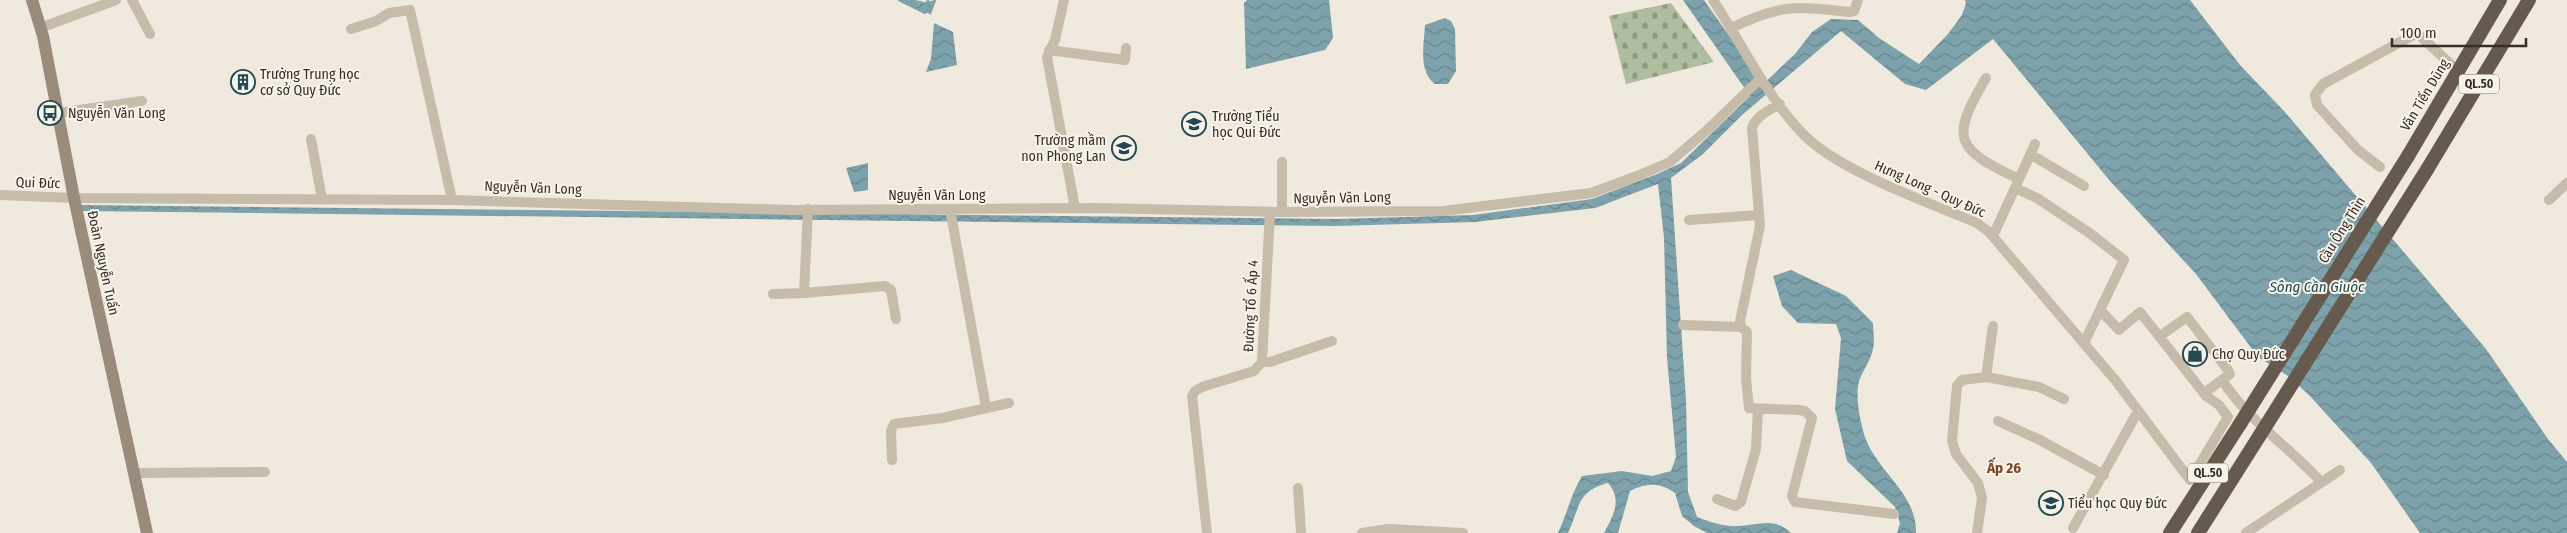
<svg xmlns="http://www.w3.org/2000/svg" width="2567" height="533" font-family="'Fira Sans Condensed',sans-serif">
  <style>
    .cemetery { fill: url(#cemetery-stones) }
    .water { fill: url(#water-waves) }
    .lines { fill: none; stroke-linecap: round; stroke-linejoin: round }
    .stream { stroke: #7ea2ab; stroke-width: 2.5 }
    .minor { stroke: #c7bba9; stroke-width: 10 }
    .secondary { stroke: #9a8b7b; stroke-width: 12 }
    .trunk { stroke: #66594e; stroke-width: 14 }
    .trunk-bridge { stroke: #66594e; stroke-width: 14 }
    .labels { text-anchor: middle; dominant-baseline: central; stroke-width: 4; stroke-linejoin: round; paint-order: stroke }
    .shield { fill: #f8f3e8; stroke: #706962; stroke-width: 1 }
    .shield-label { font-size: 12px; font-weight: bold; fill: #352e29 }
    .poi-label { font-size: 14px; fill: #352e29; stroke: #f8f3e8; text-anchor: start }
    .street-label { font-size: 14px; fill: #352e29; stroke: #f8f3e8 }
    .water-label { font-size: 15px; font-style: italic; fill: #224953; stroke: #f8f3e8 }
    .neighbourhood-label { font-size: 15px; font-weight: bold; fill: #7d4828; stroke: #f8f3e8 }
  </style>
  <defs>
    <pattern id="cemetery-stones" width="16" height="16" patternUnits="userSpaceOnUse" patternTransform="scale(1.25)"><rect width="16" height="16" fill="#aebe9e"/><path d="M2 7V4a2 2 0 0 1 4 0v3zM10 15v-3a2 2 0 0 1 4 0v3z" fill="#8e9b81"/></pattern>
    <pattern id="water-waves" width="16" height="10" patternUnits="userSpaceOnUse" patternTransform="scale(1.25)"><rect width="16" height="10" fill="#7ea2ab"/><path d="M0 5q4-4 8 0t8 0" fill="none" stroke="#68848b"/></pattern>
  </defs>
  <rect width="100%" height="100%" fill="#f0e9dd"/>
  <path class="cemetery" d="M1671,3L1714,62L1626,84L1609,16Z"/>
  <path class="water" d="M899,0H910L920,4L935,0L930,13H926Z
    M1247,0H1329L1333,38L1325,50L1246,69L1244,3Z
    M1683,0H1704L1735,44L1760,87L1795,54L1812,32L1831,19L1858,20L1879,38L1919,64L1948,34L1962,15L1966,3L1965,0H2190L2240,65L2284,111L2486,349L2548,439L2567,462V533H2420L2371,463L2309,395L2288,376L2258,357L2196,274L2110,181L1993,39L1926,90L1905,84L1841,31L1742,115L1703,154L1671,178L1686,400L1688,492L1697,517C1710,522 1724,527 1739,526C1760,525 1774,517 1791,533H1707L1694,526L1682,516L1675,493C1659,482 1647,483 1630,491L1618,533H1604C1613,516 1623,500 1608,483C1577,491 1580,507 1568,533H1558C1567,514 1571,494 1582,476L1622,471L1652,476L1671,471L1676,457L1667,358L1664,238L1658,184L1595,208L1475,222L1336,226L80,211L79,205L1337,219L1473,215L1592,199L1657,174L1681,163L1750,96Z
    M1445,18L1451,21L1455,29L1456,71L1448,84H1435C1418,71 1424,45 1425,25Z
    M934,23L953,32L957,65L926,72L931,59Z
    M868,163V190L854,192L846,168Z
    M1791,270L1846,296L1873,323C1873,331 1875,342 1873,349C1871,360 1863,370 1859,381C1855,396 1860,422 1865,437C1877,472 1917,493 1916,533H1897L1900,523L1895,507L1847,461L1835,409L1841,338L1836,324L1798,323L1782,306L1773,276Z"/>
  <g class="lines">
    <path class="stream" d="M899,0L925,13
      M910,0L927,4L928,0
      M930,13L935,0"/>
    <path class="minor" d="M132,0L150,34
      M1064,0L1055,40L1047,57L1075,208
      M1713,0C1742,44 1766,95 1802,133C1838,171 1928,202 1977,223L1989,232L2116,381L2190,480L2228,417L2219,405L2206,396L2140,312L2119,330L2100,310
      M40,28L116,0
      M1731,28C1781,4 1795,6 1849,12L1854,11L1858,0
      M351,29L376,21L389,13L410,10L452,200
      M1049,50L1125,60L1126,48
      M1986,78C1949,140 1956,149 2019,179
      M1780,104C1769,110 1756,116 1752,128L1760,226L1740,321L1741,327L1747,332L1746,379L1749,408L1798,410L1805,411L1812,418L1792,496L1795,502L1894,514
      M58,113L142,101
      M311,139L322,199
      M2030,154L2084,186
      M1282,162V212
      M2380,167L2358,150L2317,105L2315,95L2323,84L2417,33L2458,71
      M2015,188L2037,198L2091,234L2124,260L2084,343
      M0,195L74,198L452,200L792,210L1097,208L1282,212L1443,211L1591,193L1637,176L1670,162L1706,131L1760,79
      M2549,200L2567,183
      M950,209L986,407
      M1689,220L1759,215
      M1993,236L2035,144
      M804,293L885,286L891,290L896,319
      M773,294L804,293L808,209
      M1683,325L1741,327
      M2160,336L2187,317L2228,370L2230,374L2204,393
      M1262,362H1270L1332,341
      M1986,377L2039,387L2064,399
      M2222,380C2248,420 2289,447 2321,482
      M1998,421L2038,439L2104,475
      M892,460L891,431L894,424L942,418L1009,403
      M135,473L265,472
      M1298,488L1301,533
      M1717,499L1735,506L1741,502L1756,449L1758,410
      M2073,528L2138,411
      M1207,533L1192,396L1195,391L1202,387L1254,371L1262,362L1270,212
      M1362,533L1388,529L1463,533
      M1977,533L1982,498L1978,483L1956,454L1952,441L1957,386L1962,380L1986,377L1993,326
      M2246,533L2340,470"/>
    <path class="secondary" d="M32,0L43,36L74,198L147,533"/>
    <path class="trunk" d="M2408,156L2500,0
      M2428,168L2529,0
      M2170,533L2240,424
      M2198,533L2260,435"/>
    <path class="trunk-bridge" d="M2240,424L2408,156
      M2260,435L2428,168"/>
  </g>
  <defs>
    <symbol id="building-ring" viewBox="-11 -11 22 22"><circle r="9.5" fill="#f8f3e8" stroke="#224953" stroke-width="1.5"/><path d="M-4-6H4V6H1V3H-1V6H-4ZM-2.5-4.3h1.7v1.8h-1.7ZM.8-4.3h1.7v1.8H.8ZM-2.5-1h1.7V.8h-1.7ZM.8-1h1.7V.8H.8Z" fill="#224953"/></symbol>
    <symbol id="bus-ring" viewBox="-11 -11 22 22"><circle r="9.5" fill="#f8f3e8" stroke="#224953" stroke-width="1.5"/><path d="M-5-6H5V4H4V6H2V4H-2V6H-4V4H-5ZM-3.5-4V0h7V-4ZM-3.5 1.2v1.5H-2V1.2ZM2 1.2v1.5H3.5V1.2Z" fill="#224953"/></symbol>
    <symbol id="school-ring" viewBox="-11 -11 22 22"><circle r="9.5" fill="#f8f3e8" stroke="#224953" stroke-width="1.5"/><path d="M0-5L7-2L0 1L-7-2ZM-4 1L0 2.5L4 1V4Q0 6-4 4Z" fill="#224953"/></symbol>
    <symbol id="shop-ring" viewBox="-11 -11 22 22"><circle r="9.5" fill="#f8f3e8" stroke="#224953" stroke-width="1.5"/><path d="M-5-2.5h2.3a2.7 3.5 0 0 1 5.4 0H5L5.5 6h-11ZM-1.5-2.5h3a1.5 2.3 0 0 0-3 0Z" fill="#224953"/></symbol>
  </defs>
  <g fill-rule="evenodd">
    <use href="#building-ring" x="229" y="68" width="28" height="28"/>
    <use href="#bus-ring" x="36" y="99" width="28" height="28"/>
    <use href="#school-ring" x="1180" y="110" width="28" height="28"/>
    <use href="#school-ring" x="1110" y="134" width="28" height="28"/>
    <use href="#shop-ring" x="2181" y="340" width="28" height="28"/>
    <use href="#school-ring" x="2037" y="489" width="28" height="28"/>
  </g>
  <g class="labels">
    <g class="shield">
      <rect x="2459" y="74.5" width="40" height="19" rx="4"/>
      <rect x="2188" y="463.5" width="40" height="19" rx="4"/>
    </g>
    <g class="shield-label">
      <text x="2479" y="84">QL.50</text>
      <text x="2208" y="473">QL.50</text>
    </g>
    <g class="poi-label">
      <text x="260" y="74">Trường Trung học<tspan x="260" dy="16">cơ sở Quy Đức</tspan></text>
      <text x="68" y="113">Nguyễn Văn Long</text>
      <text x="1212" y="116">Trường Tiểu<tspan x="1212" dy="16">học Qui Đức</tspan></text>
      <text x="1106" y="140" text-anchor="end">Trường mầm<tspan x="1106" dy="16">non Phong Lan</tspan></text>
      <text x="2212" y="354">Chợ Quy Đức</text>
      <text x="2068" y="503">Tiểu học Quy Đức</text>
    </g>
    <g class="street-label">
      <text transform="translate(2425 95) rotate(-59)">Văn Tiến Dũng</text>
      <text transform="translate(38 183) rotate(2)">Qui Đức</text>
      <text transform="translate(533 188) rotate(2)">Nguyễn Văn Long</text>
      <text transform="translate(1930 189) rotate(24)">Hưng Long - Quy Đức</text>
      <text x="937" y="195">Nguyễn Văn Long</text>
      <text transform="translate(1342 198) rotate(-1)">Nguyễn Văn Long</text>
      <text transform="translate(2342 230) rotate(-58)">Cầu Ông Thìn</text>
      <text transform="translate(103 263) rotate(78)">Đoàn Nguyễn Tuấn</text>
      <text transform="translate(1251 306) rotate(-87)">Đường Tổ 6 Ấp 4</text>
    </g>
    <g class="water-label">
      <text x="2317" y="287">Sông Cần Giuộc</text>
    </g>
    <g class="neighbourhood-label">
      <text x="2004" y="468">Ấp 26</text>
    </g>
  </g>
  <path d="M2392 38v8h134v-8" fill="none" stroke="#352e29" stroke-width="2.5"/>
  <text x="2400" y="38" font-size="15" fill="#352e29" stroke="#f8f3e8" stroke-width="4" paint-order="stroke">100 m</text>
</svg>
